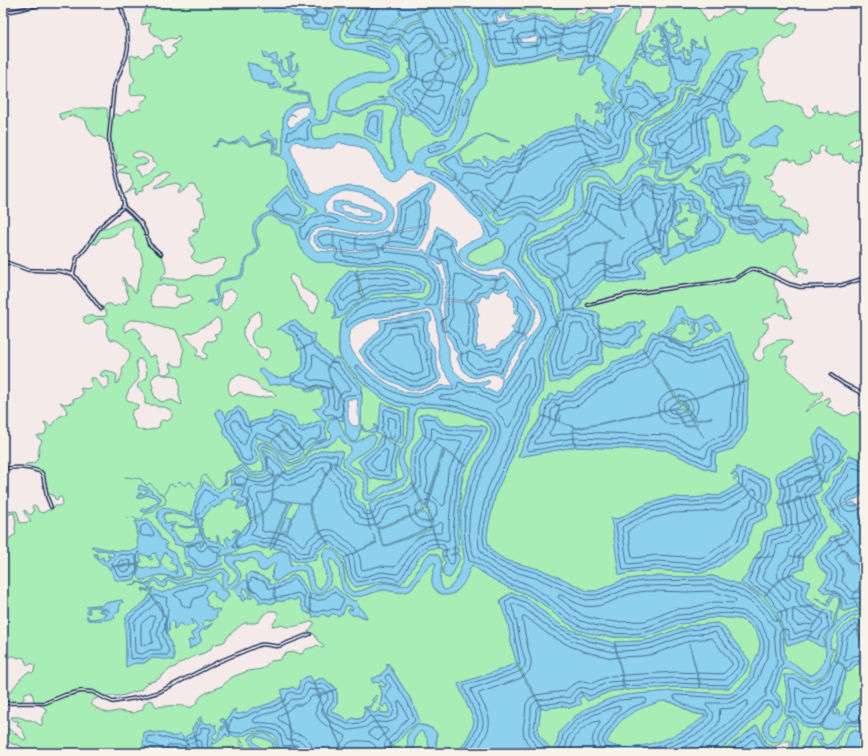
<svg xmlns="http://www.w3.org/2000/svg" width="868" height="756" font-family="Itim,sans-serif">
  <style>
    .green { fill: #a8ecb6; stroke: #628e8a; fill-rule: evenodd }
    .water { fill: #8dd1ee; stroke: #5f90b4; fill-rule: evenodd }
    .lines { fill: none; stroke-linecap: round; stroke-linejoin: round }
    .shore { stroke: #497098; stroke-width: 1 }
    .stream { stroke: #5f90b4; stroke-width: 1 }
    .street-casing { stroke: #1b2f5e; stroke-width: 4.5 }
    .street { stroke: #f7f3e8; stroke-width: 1.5 }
  </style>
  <rect width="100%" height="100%" fill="#f4eaea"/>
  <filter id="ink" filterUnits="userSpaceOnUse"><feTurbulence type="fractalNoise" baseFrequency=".025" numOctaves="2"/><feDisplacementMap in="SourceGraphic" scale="8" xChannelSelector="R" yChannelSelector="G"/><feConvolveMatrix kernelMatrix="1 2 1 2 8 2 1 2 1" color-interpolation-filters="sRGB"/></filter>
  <g filter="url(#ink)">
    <path class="green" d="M147,3H261L264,12L275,11H287L293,16L314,17L316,15L315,3H328C331,7 337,6 340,10C337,15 333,21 331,27C328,38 335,48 346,49C349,50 352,49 355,50C367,53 387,60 391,72C383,78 373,73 364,74C354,75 346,78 339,85C335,88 333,90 331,95C329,101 331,122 319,121C317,120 315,119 314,117C314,116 314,112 314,111C313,107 312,109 311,105C309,101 310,97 308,93C301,91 294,94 287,90L288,88L295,86V82L294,85L285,88L284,90C290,95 298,93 306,94L308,98L307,102C296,101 286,107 283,117V151L282,154L281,155L274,152V149L275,143C267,137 260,143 252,145L250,144L243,136L236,142L228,144C222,141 219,136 216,145L213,146L216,147L218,142L220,141L229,145L237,143L242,139L251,146L268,141L271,142L273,144L272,150L273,154C276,156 281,156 284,159C288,163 288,171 289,177C291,183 294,188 298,194C303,202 314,203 318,212L308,216L300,224C296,223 294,222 291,221C288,220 285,220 282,219C271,214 272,208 260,218C257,220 253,224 253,228C251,235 259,242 256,249C254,253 248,256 245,260C242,264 242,270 241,275C232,280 215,276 215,290C215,293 217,296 217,299L215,301L211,300L207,302H212L216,307L220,299C217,294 215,290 219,285C226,276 237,283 243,275C245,271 244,265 247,260C250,255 257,255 259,248C261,236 248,232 262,220C264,218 266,216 269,215C273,215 277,219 280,221C284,224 290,223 293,227C296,230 295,234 297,238C300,248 306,260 317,262C322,263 327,262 332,262C337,263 342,265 347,265C369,266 396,260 416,271C422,275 428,277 430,285C430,291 427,297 421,300C416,301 411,298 406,298C403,297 400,298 397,298C389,299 383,297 375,298C358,301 339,316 339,334C339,340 338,347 339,353C341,360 352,372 357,377C368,388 380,398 394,405C398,407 404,407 409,408L408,430L405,444L400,452L398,458L399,465L405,475L403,478L385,485L370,495L368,494C369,484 371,475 359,470C355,468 351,467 348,463C356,453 375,452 376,437L374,435C362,433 354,454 344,436C342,431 341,425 339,420C336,417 332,419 330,422L328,427L329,432L332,434L331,438C326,441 318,441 313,445C306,449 302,463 293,463C283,463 274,438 259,443C254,449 260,451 262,457C263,462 264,466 264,471L254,473L251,472L246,466L242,465L232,470L225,472C222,477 227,479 223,485L226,484L227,481L225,474L227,472H234L244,468C246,470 247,472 248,473C252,477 262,476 266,474C269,465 265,456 261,448L262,446L266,447L273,450L277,454L281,461L289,466C294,465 300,464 304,460C306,457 307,454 309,452C316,446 326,447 333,442C336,440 336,437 340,436L343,442L351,448V450C350,454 342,458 343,463C345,472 359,472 363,479C368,487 359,493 365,500C373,502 378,496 385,492C391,489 402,488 407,481C413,473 403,467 403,458C404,450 411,443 413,435C415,426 411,416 417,408C426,405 447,409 456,411C464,413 487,420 491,428C494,436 484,449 480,456C468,476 461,499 460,523C460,532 461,541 463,550C463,553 465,556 464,559C464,562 462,564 461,567C458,576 454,589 444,590C435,578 446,567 439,556C437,555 434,553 430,554C424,555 415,577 411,582C404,590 392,582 383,583C373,584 364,592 353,592C343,586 346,572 342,562C340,556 334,551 329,548L323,552C320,567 333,574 320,589H318C312,583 313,575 309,567L304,564L290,566C290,564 291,562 290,559C290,551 281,549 275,553C271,555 270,558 267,560L263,557L261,553C254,551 250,554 244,555C238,556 233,554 227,556C224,565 235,569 238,576L233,582L229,585L227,584C227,581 229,577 228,574C227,563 213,572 208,574C204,575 199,574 195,573L191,565L183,563L185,566L191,567L192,575L179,580L168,578L166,579L164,582L162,583L159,580L155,578L148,584L137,582L135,584L131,585L134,586L139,582L148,586V590H146L143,588L142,589L149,592L150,591C149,587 151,583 155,581L157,582L159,586L164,588L166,586V582L170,581L178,584L194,578L212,577L221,572L224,575C223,577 222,579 222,581C219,596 243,587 241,575C240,571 237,568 234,564L235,561C238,560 241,561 244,561C248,560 250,557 254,559C259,561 256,570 262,571C267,572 271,564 275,563L276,564L273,571L272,577L275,581H277C287,576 292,568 305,571L309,586L311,590L317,595C326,591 332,584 331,574C331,569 329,565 329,561L332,559C348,570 330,600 362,596C369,595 375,591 383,590C386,589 388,591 391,591C399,593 406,593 412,589C417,582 428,564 435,562C437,568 429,576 433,586C435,590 438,593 442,594C458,600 467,577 470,566L472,565L474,566L486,575L509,588L524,593L540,602L564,621L578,630L596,635L615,637H641L649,636L680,624L693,622L698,620L717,617L740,619L749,624L756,631L760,642L759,652L752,666L749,677L741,686L732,693L727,694L672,691L626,695L609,699L586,709L573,718L559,733L557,743L550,753H545L548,750L549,747L539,735L538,732V729L540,715V706L515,663L503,669L458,684L474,720C474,730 463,745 458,753H438C434,745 438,741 437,734C435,728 424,724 418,725C413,727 410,732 407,736L408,746L406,749L407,753L400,752L397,753L399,751L394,747L384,753H382L392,747L364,707L365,710L362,718L356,719L353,718L348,721C344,716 336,714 331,711V709L337,704V692L335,690L319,696L324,710L345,753H344L323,710L311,677C307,676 304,678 301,681H299L300,682L298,690H297L293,687L289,689H282V695L293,743L299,753C291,752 284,753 275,753L276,750C275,746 276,741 273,738C267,731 253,732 249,738C250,747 256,746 257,753H250L246,749L240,738L239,739L241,742L240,744L243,746L241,750L239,751L237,753H229V751L232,750L230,748L227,751L217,749L214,750L211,744V743L215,744L216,743L224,737L226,733H227L228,736H231L224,719H221L220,721L224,723L225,728L222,731H221L223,727V726L221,727L219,733L218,738L217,740L213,739L212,735L217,732L215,728L216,725L213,726L211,723L208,724L202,722L201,719L202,717L198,719L200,722V725C195,731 193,744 200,750C203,752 209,752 213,753H203L199,750L194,743L195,732L194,731L198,725L196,721L194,726L192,728L193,732L185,737L190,748H189L183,739V737L180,734L175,737L159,732L154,733L149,731L144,732V746L152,748L160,753H23V748L19,745L12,744L3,737V728C12,728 17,736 24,740H25L26,738L22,729L18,726L17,724L19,722L18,721C14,721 12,721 11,717H19L27,720H31L37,723L41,726L42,724V717L47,712L45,708L34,702L33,696L31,692H28L24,694V699L19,703H17L14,701L12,702L11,703H3V692L10,693C13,688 24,673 29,672C30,672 31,673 32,673L34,671L35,666L32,663L30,665H27L24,658L21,657L18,658C13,654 9,657 3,660V544L7,542L10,538L16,534L15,528L16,522L14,513L6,515L3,512L16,511L17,512L20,523L31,522C30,517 25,516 24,512V510L26,511L27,513L31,515L34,511L32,507L33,505L36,506L39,512L43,513L48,510H52L54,506H59C63,504 64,501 61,497H58L57,500L55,499L53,495L48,494L46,490L43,473L33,469L25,466L26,464L34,463C42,456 36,449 42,441L37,437V436L45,434L47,428L44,422H45L51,426C53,423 57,418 59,417C62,415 64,415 67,413L66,409L60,402L64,404L73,403V399L79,398L83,393L80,389L81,388C85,389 90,390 92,385L90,380V378H95C99,381 100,386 104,389C110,389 109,384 109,379L108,377L101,376L100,374C105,367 111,372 117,375L116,384L118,383C119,380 121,378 122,375C123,372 121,369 124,366C126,362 130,361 130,356C131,350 121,342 116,340C115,340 111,340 110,339C105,336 106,329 108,325L105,320C96,318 96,320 89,325C85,324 83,321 84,317C90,314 99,318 106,316L107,313L103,308L106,304H111L115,307L117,305H120L122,303L126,304V301L129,299V297L122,278H124L127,285L130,286L136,293L138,282L141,275V267L143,264L141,253L139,250L135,247V242L132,236L134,231L132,227C123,225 118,235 109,237C107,238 102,237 100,238C99,239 97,243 97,244H93C92,239 97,232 100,229C109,230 114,224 122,221C126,219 131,219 134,217V220C146,225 143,233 148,243C150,248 155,251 159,254C164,258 166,266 166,272L160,279L161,281L163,278H166L172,279H186L197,275L204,276L213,275L223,267L226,261L225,259L223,258L212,260C204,266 196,264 191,257L195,251C193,247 190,243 190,238L198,232V231L193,232V229L196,228H200L201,220L202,217H205L206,216L203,204L197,200V199L202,197V196C199,192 196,190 194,185H191L179,194L178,192L182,186L177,183L166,185L156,188L155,187L170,175V173L166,172L156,176L150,183L143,186L144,190L138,192L137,195H136L135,192L136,189L135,188L127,193L125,194L132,187L133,181L131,179L130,174L120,172V170L126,167V166L124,165H118L116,164L117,156L111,146L105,139L101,137L95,136L93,135L88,127L86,121C79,116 70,113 63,120L59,116V114L80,108H106C109,111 106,114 108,118L109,119L115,114L121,116C125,114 125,111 130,110L133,112L138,109H142L140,104C142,100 147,100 149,96C144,93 137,94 132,96L130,93L131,84L135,80L131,73L130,56L132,55L136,57L139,55L143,58L145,57L148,54L154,52L153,47L154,46L160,45L162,46V50L165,53L166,57L167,58L176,52V49L172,47V46L179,41L180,39L178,35L176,39C168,37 168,39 162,41L149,30V27L151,24L150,23L142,25C140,17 147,11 147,3ZM333,9H335L327,28L303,29L302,28V23H309L306,20L301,21V18H314L317,15V10ZM262,52L264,53L269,57L273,55H276L278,58L275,61L278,64L282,61L280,65L283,70H286L289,73L290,72L288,60L286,59L291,57V56L290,53H292L296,55L290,59L292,65L291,69L294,71L296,70V67L297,64L299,70L293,77L289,74L282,76L279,72L278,65L271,63L273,61L271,59L264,58ZM247,63C256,64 257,65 263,71L271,72V75L282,87L271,89L268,85L274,86L276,83L273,85L254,81L251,77ZM135,152C141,151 147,155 152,158V162L156,164V166L151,172L142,176L140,171L136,169L135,167L138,165L147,164L148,162C145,156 139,158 134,158L132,156L133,154ZM288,185L295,197L292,201L301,207L303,204L307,207C307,213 303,218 299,222L292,219L282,217L277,213L269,211L266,208C272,200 280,192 288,185ZM389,268C405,271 412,272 425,284L422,293L397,295L394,293H387L372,295L365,299L356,272V270H360L366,269ZM349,270L354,271L355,273L363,301L353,306L340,318L334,319L333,318L336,316L335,312L334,304L331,303L329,300L326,301L325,300ZM292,274L298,279L302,288L316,296L319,302L315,312L314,313H312L305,303L301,300L299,297L296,289L290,281L289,277ZM157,285H174L177,288L175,294L177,297H182L190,295L192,297V300L189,302L180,304L174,308H171L165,307H154C148,301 150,290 157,285ZM230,289C245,294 231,302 229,308L224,311L221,309C219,304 223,302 221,294L223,292ZM259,311L260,312L261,325C256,329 249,332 252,340C254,343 255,346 259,347C262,349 265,346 268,348C273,351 270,356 267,359L263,360L259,357L256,350L248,345L243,335V329L248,323L249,318L257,312ZM216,318H217L220,320L221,329L219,333L214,334L217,339L213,341H207L203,351L207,355V358L205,359H202L200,356H196V353L198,351L199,349L184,335L196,331L202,327L211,323ZM131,320C139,320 148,321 155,324V326C159,326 160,327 164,328C168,329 172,328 176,330L184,350C181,355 184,361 182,366H176L170,363L169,365L172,369V371L167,374H162L155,355L149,357L139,339L141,338C139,328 135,325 126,332L125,331C122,325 125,322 131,320ZM295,320L309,333L311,334H315V341L299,349L298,350L297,345L295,342V338L294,336L288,334L281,329L277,330L291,321ZM315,343L333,359L327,367L330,380L333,386L330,388L317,385L312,388L297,386L291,383L288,384L284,383L280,384L269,385L265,378L259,372V369L262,368C273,378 276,380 291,376L292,379L291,382H292L293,379L291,374L300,370L303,366V358L301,349ZM335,358H336L339,359L345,367L362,386L361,430L360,431L353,430L360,432C359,436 358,442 352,442L346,434L345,430L346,429C343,418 345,407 341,397C338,388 328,380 328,368C328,365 333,361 335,358ZM138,359H141C146,365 148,371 146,379C142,382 136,382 138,388L144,393L145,395V404L150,405H155L158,407H164L169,409L172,413V417L168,421L162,420L160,422L159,427C155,429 153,429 149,430C142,431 141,431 135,427L134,421L131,414L133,410L138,408V405L127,400L126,397L129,390L139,378L136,362ZM159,373C165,377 171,374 175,376C181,378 179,390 179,395C180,398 181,401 182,404L181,405L172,400L162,402L158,400L155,397L152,390L153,387L151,380L154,376ZM239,375H242L256,382L262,390L273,392L276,395V396L258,398L246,395L241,392H240L234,396H232C228,392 227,385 230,380C232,377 237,376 239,375ZM317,387L330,389L334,387C342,397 343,408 343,421L335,417L329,419L326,422L313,409L319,408L324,403V398L321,393L324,391L317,389L310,392L305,389H313ZM382,403L405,413L404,438L401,444L376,433L379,424ZM238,407C247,410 246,422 250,430C251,433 254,435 257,438L254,448L259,461L254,464H252L234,435L227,418L228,412L233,410ZM220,409L226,416L228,424L234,435L252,465C248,466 242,464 239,461L231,443L224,433L223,427L218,418L215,412L217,410ZM273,411H276L280,413L287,416L288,417H294V419L300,428L322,420L326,423L325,428L327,438L312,443L303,450L283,429L272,416ZM426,413L437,416C439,418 440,420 441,422C447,428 460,427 466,424C474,428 480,423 487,428V431L468,465L463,463L445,448L423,433L418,416ZM272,416L282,430L271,442C259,438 252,436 249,423C256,419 264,420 272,416ZM282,431L287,433L303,451L299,457L290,460L271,442ZM423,434L443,449L425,507L413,483L410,461L412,451ZM380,436L388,440L387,442L400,448C395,458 393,467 397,478L392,480L372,479L370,478L358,461L378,445ZM264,449L272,453L287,470L275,477L268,472V458L264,450ZM322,450L341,451L343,452L339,464L333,461L309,504L273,499V488L276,477L304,464L306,462L309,457ZM445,451L467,467L462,476L463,478L461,487L458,523L457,532L459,545L452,548V549L458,548V552L455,553V554L442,556V551L449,550V549L442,550L441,548H439L428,512H429L433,523L428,507ZM334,462C339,466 353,477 356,482C357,485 354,488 353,491L355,497L326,538C320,531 310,514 310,504ZM243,471L248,476L244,484L234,485L231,484L230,476ZM270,475L274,478C272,485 273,499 270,503C267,510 256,516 250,519L246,507C249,503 248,500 250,496L245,490L246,482L249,477C257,479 263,480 270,475ZM204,481L214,490L219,492V494L209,510L205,515V516L198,519L197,517L192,515V513L198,492L201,489ZM412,483L424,510L377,528L373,516L372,515L369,504L386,496L405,490ZM140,485L144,487L147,488L152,491L150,493H153L161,498V500C157,507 149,514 141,511L142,509C149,509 154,504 159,501L156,497L151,496L150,495L143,496L140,498H137V496L139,495V493L144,494L148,492L147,490L139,489ZM231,485H244V486L245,492L250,497L248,499V503L244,508L241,507L239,509H237L239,504L242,505H243L244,503L235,501L234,500L241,490L240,489L233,491V495L235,497L233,499L227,498L226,500L223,499L220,501L221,502L223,503V504L220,505H217L215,508H214L212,506L220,493V492ZM355,498L357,501L365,506L369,526L376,542L344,558L329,544L326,539L330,535L341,516ZM272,500L288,503L269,546L266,549C263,549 260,547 257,546C251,544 246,547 240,549L236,544V540L237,537L246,525L263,513L272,503ZM299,504L309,505C309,519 321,533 328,545L319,550L316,560C309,561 302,562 294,561C286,549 287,550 273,548L280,533H287ZM162,507L196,517L198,527C191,527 187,529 179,526L191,527L195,524L196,520H192C190,518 191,517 187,516C186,516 182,516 180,515C175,515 170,512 164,514L163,518L165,520L164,523L169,524L171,523L173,524L175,522L176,523L175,525L172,526L166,525L172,527L173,529L169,531L170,532H173L174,534L176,535L180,541H182L184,542H187L194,541L196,534L200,535V532L203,538L205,540L182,546L174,544L170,537L164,531L157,517L159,510ZM424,512L426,514L431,527L385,546L378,529ZM147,518L157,530L161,539C164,541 165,540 167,544L165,545L167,549L160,551H150L148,553L145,552L139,553L137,539L139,538H146L138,537L136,533L137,529L135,522C140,522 144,522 147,518ZM200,519H203L201,523V529H203V533L207,538L210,537L208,539L211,541H215L217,543L218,542L217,536L220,540V543L225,545L228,549L229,547L225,539L228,537L229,539L232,540L237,532L236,531L233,532L232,531L236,529L240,531C235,540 233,541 239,550L232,553L222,556C218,552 214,551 210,548C204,543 199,529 198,521ZM432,529L437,548C434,548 431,548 428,550C418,554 410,575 401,584L382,581L356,587C346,580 346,569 344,558L381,541L384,547ZM200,542V546H202L203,542H205L210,549L219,554L222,557L223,564L207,571L200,570L196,569L193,563C191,562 189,562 187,561C183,558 185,551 183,547ZM92,546L110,550H112C117,552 118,550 123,551C130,551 132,552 138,549V553L135,560L138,564L114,566L109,569C108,565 104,563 100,563L94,554H97V557L99,559L103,557V560L105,561L110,559V558L107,556L108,555L112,557L114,555L113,552H109C105,549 101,551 96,550C95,549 94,547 92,546ZM168,549L174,553L184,575C177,581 168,575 159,575C154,576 149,578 144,580H141L137,576C138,570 140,566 137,561L138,554L141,553L147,554L152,552H160ZM458,554V556H460V558L452,576L449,578L445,577L443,574V567L446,563L442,557ZM131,565L137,566H138L135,579C128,582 122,581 114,579C114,575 110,572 111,568L114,566ZM250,572C257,575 263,576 269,580V583L272,585L273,584H278L279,586L278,588L275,589L274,586V596L276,602C270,605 265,600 259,604L258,603L260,600L254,595L252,591L246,576ZM292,575H296L299,577L309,592V600L310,614L305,612L301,605V602L297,597L296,600L287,599L284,601H277L275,596V590L279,588V583L285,580ZM215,578L216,579L222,590L228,592L229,596L222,603V602L217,599L214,596L215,593L211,590H210L205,597L207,603L206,605L207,606L211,607L212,610L214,611L215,609L220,610L216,614V617L212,621L206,620L202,624L204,627L208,626H209L211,624H213L209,628L201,630L199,634L201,639V641L190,649V646L188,641L189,640H194L195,639L191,635V633L194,632L198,627L192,619L191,620L193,624L192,625L185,626L179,623L177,626V628L174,630V622L172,621L169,623V631L167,632L166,624L167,619L151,594L152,588L157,591L162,593C171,590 180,585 190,583C198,581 208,582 215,578ZM244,580L246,581L252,596V598H249V593L246,588H243L242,593L246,597V599L244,601L241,600V595L239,597L234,590ZM334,586C341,592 347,600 356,601C359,610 363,610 367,618L362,617L359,615H352L348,611L349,609L352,610L353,609L351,607L346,605L343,613L338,616L333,613L330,615L328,617L323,614L319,617L317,616L313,617L310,602V595L320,596ZM511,593C529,595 541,611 555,621C572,633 594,638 614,643L621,672L623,690L611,691L587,701L581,691H580L583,696L579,698L581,704L569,708L563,706L541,709V705L516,661L512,647L508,623L500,602L502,598ZM150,594L166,618C162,630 170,639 173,650C174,653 174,656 174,660H173L168,659L152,658L144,663H134L126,667V628C123,613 132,613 141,605C145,602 148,598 150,594ZM122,600L123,602L120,604L119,612C115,613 114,614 114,618C107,620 95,621 88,620L87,618V616L90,619L100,618L107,615V614L103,612H101L99,611V610H106L110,612V611L105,608L102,609L99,607H90L89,608L90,613H88V606L97,605L101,606L105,603ZM269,611H276L278,614C278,619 273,622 272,626C274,626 277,625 279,625C282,625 286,627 289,627C294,627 308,623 312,621L314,622V624L308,632L310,633L314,634L318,641L325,646L324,647L322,648L317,645C311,650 306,646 303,653L300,654L296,652L287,653L282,656L281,659L279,660L271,661L262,669L248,671L232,677L222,686L208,692L204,694L200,697L196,704L192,707H187L179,705L156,707L153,701L150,700C144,702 144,705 142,710L133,713L118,711L109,713L105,712L102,710L96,708L91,704L92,701L95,699L103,696H121L141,690L144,686L147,683L157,680L170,669L175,667L180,663L195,656L204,653L210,650L213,645L224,642L230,634L241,625L245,623H255L258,622L264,614ZM717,623L722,625L748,659L750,662L745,673L730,688H701L687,636L690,634L687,635L686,634H685L688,642L700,688L677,687L625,690L622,673L615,642L641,641L651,639L681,628H683L684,631V628L688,626ZM388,663L411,700L420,721C417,724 413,726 409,729C403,735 401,740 393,746L389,742L366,707H369L373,702L372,699L376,695L377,696L376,700L370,708V710L373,713H376L379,709L380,708L381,713H389V706H388V704H386L383,707L381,706C380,697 385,695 379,686L384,687L386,686V684H384L382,681H380L379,683L376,682L373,683L372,679L375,678L378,676H381L383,672L387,669ZM319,679H325L328,683L332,684L337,689L319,695L314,681ZM282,697L292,744L295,749L279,753C277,747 279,740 275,735C267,731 258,730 249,733C243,736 240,738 233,736L229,730L226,721L233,710L235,709V713L236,714C238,714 247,713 249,711C253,708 251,707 257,708C262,705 268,705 273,702C276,701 278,699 282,697Z
      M356,3H359L346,34L363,38L379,3H380L363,37L400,15L398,3H399L401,15L417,12L442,3H447L419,13L427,26L440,49L460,30V28C456,19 452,12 448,3H455L454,5L455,14L464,29L478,60L479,71V76L473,85L465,94L459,108L456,124L451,136L449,138L433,142L410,164L407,162L405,153L402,150L400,137L401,108L396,102L392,98H385L382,97L379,98L385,99L387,100C384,101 381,101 378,102C365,105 355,113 342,112C338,111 337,109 337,106C337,91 356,85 368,84C372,84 376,85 380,84C385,82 390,80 395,78L399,64C395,54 379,42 367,42C360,42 352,45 346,44C341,43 340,35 341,30C343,20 352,12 356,3ZM417,13L421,19L407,24L392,50L389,47L377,42ZM422,21L430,36L425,41L422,42L410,55V62H408L407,55ZM425,43L438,50L445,60L440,65L433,80H423L409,74L411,70V55ZM468,49L462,79L458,85L459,89L462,90C458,99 454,109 454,120L434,134L423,122L410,114L422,100L435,80L455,85V84L436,80L435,78L441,65L447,61ZM409,76L424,81L422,99L415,108L407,115L402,104L393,95Z
      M465,3H469L468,10L479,25L481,24L482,25L492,63L494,66L532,60L556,53L558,54L559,59L585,56L599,57L598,56L617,23C619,21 621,20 622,19C628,13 629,7 639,9C640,18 633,26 635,35C648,32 652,19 655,8L651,3H698L699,9L704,16L705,21L708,22L713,17H718L725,12L732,10C734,11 736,13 738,14C744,16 747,7 748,3H790L792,5C787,11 780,14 776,21L786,26L791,23H796L797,26C793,33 793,37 785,39L781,36C774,37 769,45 763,50V55L759,58L758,67L760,72L759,76L761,80L765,82L764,84L761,86C762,92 766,96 768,102L779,101L784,102L790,105H797L803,108L804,114L808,117H811L815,113V111L812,108L816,105H817L818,111L820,112L822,111L824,113H826L828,111L829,112V115L836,114L844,116C850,112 859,109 865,115V137L855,138L847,143L854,147L859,142L862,141L864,147H865V160H862L857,162L852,160L850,164L848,162L843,159L842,154H841C838,155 835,157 831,156C828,155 827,153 824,152V150L825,147L821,146L819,148V154L815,155L811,151L809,152L811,158L810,161L800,164L796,162L795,159L791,161L789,158C778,159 777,164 773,173L765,176L766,178H770L772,179L773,184L770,187V189C774,191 777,193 780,197L784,196L787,200V201L783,203L781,206H785L786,209H791L793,212L797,213L799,219H803L806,225L807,233L806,235L793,226L790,222L770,220L765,216V214H763L761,207L757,206L743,207C744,198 746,188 750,180V177L746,173H738L726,177L721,168L725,166L728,158L731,159L738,156L741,158L742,161L743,160H745L746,162L744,165H747L750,160L749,159L737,155L726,157L722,162C718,162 715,163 711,164C709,165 706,164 704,165C702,168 702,171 700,174C698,178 692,178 689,180L699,185L706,194H710V202L715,204C718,215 720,216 730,219V226L736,232L746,233L752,232L754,236L762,243L770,238L777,237L779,235L783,234L784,232L793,235V240L796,245C790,257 800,257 799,267L808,270V273L807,274L803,271L799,270L798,272L797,277C795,275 790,267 788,266C783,264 777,270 774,274V286C779,291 778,295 778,302H779L780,299H783L792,317L790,319L788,317L785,318L784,315H780L777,312L774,313L771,316L763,319V322L764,323H768V328L764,333L763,335L759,338V345L753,354L755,359L759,361C766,359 764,354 764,348C772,342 783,336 792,342V344L784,348L783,353L780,356L782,357L787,356L788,357L786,362L788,370C792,372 793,374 796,376C801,382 807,387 812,393H817L821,391L823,393C818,403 809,404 805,412L816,404L823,401L825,399L828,397L830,401L827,406L828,407C832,407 832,409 835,411C838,413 842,414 845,416L851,414L853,412H855L865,420V461L850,455H849L847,461L843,466L840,473L834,476C833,481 831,486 828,491C825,495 821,496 822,502C824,506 828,507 830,512L837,510L830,514V516L839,526L840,528L842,530V532L839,535L830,537C827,548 820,548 816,558L820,568L828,574L827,579L820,588V589L826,593H835L840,596L842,603L841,610C845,613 852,608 857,607L858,609L865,608V611C854,610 846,616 837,623C836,620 836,616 837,613C838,606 846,597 834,594C829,595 829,599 828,603L826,605L819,599L815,598L828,606L833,597L836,596L839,599C840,610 832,613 835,625L826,638V653L825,659L820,669L813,675C805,675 802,669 796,665C792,662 788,662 785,658L782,630L775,614L771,608L760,597L738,584L713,576L688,577L655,576L643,577L623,580L604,588L596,591H587L567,581L542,570L505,560L493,552L488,544L487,537L488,527L496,492L512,458L518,443L530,422L532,409L542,392L544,374L542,358L551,333L555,324L557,318L556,306L552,295L548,288L535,277L522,262L521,257L527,243L533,237L542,233L547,232L551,229L558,223L575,215L581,207L583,202V185C587,176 598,177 606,181C609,183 609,187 612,188C614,189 616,190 619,190C621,189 625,187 627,185C630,182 631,178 634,174C638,168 651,164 657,167C657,172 653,176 658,180C662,180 665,180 669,180C678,180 683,173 689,167L691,168L694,174L697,173V171L694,172L692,167L690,166C683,168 680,175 673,178C669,180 664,178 660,178C657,175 658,172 661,169L660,163L656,162L639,165L648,155C645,145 635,146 639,134C644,118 667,120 677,108C681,104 680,91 686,90C689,90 692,91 695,92L699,87L694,90L687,88L681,89C677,96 679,104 673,109C662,120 647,113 639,129C637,132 635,135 635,138C634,146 645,149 643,157C641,159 637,161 635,163C627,169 626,180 615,185C611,181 608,177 604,174C595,168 581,175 577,184C574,192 578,203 571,210C565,216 547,221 539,224C535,221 532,216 527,215C514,211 506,229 500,226C493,224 477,200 471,194C465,188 449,174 442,171C436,168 430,169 424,167L422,162L425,159L430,156L440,155L447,152L455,146L462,138L467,127L475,99L477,93L486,81L489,65L488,56L483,42L471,21V19L464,12V6ZM673,20L677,28H681L679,32C684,40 683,44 674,47L673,49L676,53L679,51L680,52H682L684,47L685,50L683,52L685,57V61H686L687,58L689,59L688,61L690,60L691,55L688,54V52L686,50H688L690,54L692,49L691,48V46L693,45L691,44L692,40L696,42H693L695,47L701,46L710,52V53L698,75L695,84H680L677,89L675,90L673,102L662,108L655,96L658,94C663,95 669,93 672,88L671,85L673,79L670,73C671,70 671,66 669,64H662L658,65L648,61L642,38L645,34L649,31H650V36L648,37V41L645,43L648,48L646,51L647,52L650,51L651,53L654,51L655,52L651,56V58L655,60L657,58H661L664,62H665L667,60L663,56L667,54L666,51L660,47L658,49H655L650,46L651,43L657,46H661L666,48L665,45L661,41L662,39L663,41H664L663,38L665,37L662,36L661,28L660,27L656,31L655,30L654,28L660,24L661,25L666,38L669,59L671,62L668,40L663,26L667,23H669L665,27V29H667V32L677,36H671L669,41L672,45L674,43H677V39L679,37L676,33L678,31L675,30V27L672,24ZM642,41L645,57L639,53L643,51V48L638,49L634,57L635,58L638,56V57L632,64L629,78L627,74H626L627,83L624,84V86L625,87L634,86L636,80C638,81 642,83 645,84C652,89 657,100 660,109L653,112L648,116L647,118L640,121L624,106L621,100L617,96L615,89L617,81ZM753,48L756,49L757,55L749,60L747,59L738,65L739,72L745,73L747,74L741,80L739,88L736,93L734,94L712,79L734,94L728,104L726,102C718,100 705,98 701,92L729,51ZM585,56L598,57L619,72L620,73L615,78L612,85C614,102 627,110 638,123L637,125L630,132C630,140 625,157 620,162L597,169L586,148H585L595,169L583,172L571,189L567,200L538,220L526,212L524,211L499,221L495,216V212L510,187L514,178L513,177L509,187L494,211L491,214L473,194L438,162L439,160L457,151L475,138L486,134L508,141H500L489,135H486L477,139L470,145L465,147L460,151V155L462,158V160L465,165C468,164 470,165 473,164L474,161L480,160L483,167H486L487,165V162L483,157L484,156L495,162L497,161L500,157L510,160L511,156L513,154L515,155H517L518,150L523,149L522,145L526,147L515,176H516L530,145L535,142L547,133L569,126H575L585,145C582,134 572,125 579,114C582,116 581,120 580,123L585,121V123L583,124V125C584,125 585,124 586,124C589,125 606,138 611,140L608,136L593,126L597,120L601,123H607L606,121H604L606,120L605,116L607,113L606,110L612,109L613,108L612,107L603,109H602L603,112L597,114L601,105V104L597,105L596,104L602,102L604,104L603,106H606L608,103L611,102L613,105H614L616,104C612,97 605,92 603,85L606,84V83L602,81L603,75L597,69L600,65V63H598L587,69L584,74L581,75ZM688,93L693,95L700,99L696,104L693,123L682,133L676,140C669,136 658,142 649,144L642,139C644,136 645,131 648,128C651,125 655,124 659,122C673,116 683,109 687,94ZM700,93C708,100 720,98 728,105C727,117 731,127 739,135V141L734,142L732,147H722C719,136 720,122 716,112H713L707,117H703L694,122L697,104L702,98L698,96ZM704,117L706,119L709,156L703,155L691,164L670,173H666L665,171L669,151L682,134L694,123ZM775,128H778L784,132L777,138L778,146L761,145L752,148L749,146C750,137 759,136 766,133C769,132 772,130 775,128ZM668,139H672L676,141L668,150L666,160L661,161L658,160H651L648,162V160L651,155L652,144L665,141ZM641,176H643C644,182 645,192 640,196C637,198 633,199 630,200C632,207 633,214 636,220C639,225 644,227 645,233L628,234L620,212V193C629,189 633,181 641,176ZM670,183H675L676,184L669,234C666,232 663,231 660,229L658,230L656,226L658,217L655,189L657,184C662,187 667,186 670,183ZM598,184L607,187L613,192L619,193V212L627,235L622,238L594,216L581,211L587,199L589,186ZM644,184L649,185L654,189L657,217L656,226L660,241L661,246L660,252L656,250L649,240L646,230L636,217L634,209L631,201C641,196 643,195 644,184ZM677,184H682L686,190H693C696,194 699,195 702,199C702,203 703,208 707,210V221L698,233L696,234V231L698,230L696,229C703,226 703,221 704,214L703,213L701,218L700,224L696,227L698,224L697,221L699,219L698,217L699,215L691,211L689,214L686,213V211L688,212L690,211L688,208V203L687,202L684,205L680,203H679V214L677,215H676C674,219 674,221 677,224L682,222L683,220L686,222L674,227V228L680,234H683L685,237H688L691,236V237L688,239H680L679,237L678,233L674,230L672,227H671ZM708,211C714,212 720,223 725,228C725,235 720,238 719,244L704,246L701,249L689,251L684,242C689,239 695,238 699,233C702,230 704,226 707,222ZM581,212L591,215L595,218L621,239L588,246L576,251L569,253L563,226L565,224L577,217ZM563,227L569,253L566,254C567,271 566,272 552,280C547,278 542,277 538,273C531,268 520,250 530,244C534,241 540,241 545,240C553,237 557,232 563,227ZM660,230C663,231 666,233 668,235L669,248L668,253L664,254L662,252L661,239L658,231ZM646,234L648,241L655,250L643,257L639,263L645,270L644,278L634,280L624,283L612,282L605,280L606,270L631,263L632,264H638L631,262L606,268V243L611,241L621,239L628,235ZM684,242L687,250L681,254L676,256L672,258L670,255L671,259L666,263L662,255H665L670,254V248ZM602,244H605L606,249L605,260L594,266L605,261L604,279L598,284L583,300H581L577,294H576L582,302L578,308L572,310L562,309L559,295L552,282L565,273L566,270L567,255C578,250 590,247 602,244ZM674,307H681L683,308C688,318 687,318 699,320L705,317L710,316L715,320L721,329L717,331L716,330L713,323H710L709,325L707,324L705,325L706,328H708L709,330L713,329V331L705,339H703L701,341L693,344L692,348L690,349L658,332L659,330L662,329L669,322C669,315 674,313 674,307ZM582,309L597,312L599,314L598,325L599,329V332L602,346V352L603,362L600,364L590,365L585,367L581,371L569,381L563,380L550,383L546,356L560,314L562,310L570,311ZM642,321H644L645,325L640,331L641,335L633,340L628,348C619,350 612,346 603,343C599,337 601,331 599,325L601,327L604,326L612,329L621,327L628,323L636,322L640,324ZM653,331L690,350L711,342L729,333L745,369L749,380L681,402L651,361L655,368L680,404V405L678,407L577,428L573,426L572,425L571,426L560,422L561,415H560L559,421L557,420L560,405L548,401V396L550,394L557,396L559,391L568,393L573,392L591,377L606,370L612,362L635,355L641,347L649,360L650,359L643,347ZM747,382H748L746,431L733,449L716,453L696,425L698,424V423H695L681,403H682L697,422L712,418V417L697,420L684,402ZM544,401H547L559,406L556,420L541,415ZM673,409L685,427L695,425L715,454L716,455C714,460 716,466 715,471L704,468L666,450L576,447L573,430L575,428L577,429ZM542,416L574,427L573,430L574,447L518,457L525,440ZM821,428C826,432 830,438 837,439L841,445L847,450L836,464L837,465L843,458V461L838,465L835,470L832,469C830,474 828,476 826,482L820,481L813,438ZM814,457L817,474L781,487C777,482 774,479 778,472ZM737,467L769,478C769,480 770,482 771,484C772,488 773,496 771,501C770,503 768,504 767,506L749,492L738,483V482L739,481L738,477L735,480L733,479L736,476H738L736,473L732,475L737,470ZM817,475H818L821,490L820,492L816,494L779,505V502L781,497V488ZM738,485L766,506L768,516L752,524L747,542L745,546L718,567L702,573L657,570L630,573L621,575L619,574L612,518L618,519L647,504L672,497L692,498L704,497L708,495L719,496ZM814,495L817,505L821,512C808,520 798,524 783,526L782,521V514L780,506ZM820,513L823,518L825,527L813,543L812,547L804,557L777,556L756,558L755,557L762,548L761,545L765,532L768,531L782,528L784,526L798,524L810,520ZM777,556L802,557L803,558L804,568C797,572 789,573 782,578C775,582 770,590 763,596L751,590L745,585L742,584L741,582L748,574L754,559ZM793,574C797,579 804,580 810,582L805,594V598L815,606L795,608L787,610L776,611L764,597C773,587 780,578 793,574ZM818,606L825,610L811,629V632C804,643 799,643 787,645L785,642L784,631L777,613L778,612H785L796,608L801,609ZM826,610L832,611L831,620L833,622V626L826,634L822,639L824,640V647C817,646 814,642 808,639L813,632L811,629Z
      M528,3H578C577,8 573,13 573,18L580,13L582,14H585L588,10L591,8L594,13H598L600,14L594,18H591C582,27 581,19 572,20C569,20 566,23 563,25C559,24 555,22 554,18L549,16H539L533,14L519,18C516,16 512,18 509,16V14L512,11L515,7H518L521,10Z
      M388,104L394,106L396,108L397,114L394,127L391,132V153L396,167L395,170L393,171C389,169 389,168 387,164C385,160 378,150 375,146C369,140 359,134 350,133C336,131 327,141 314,140C311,136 310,131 312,126L314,125L328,123L330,120L333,112H335L344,116H353L375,106Z
      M497,238C505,239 507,248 503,255C501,258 498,259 495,261C485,267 478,267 468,260L467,256C473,245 488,246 497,238Z
      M682,318L686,320H688L691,325L694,322L696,321L695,329L696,331L691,333L697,331L696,327L698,322L700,323C701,326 702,329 701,332C700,338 689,345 683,343C679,342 675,339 671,338V334L676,330L675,329L665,333H664C667,329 678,322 682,323C683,323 684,324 685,324L686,323L681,320L680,319Z
      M155,553H156C158,558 161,563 160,568C152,570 148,568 140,568L139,561L141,562L140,555L143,554L149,556V558L150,554Z
      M164,553H166L172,558L170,562L176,565L177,573L175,574L173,572L172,573C166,570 162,566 160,561Z
      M858,614H861L865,615V625L863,623L860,624L858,630L865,645C858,639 854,629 861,622L859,619L854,620L839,632L834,658L843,664L848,672L851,671L855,665L865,662V689C861,693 859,697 855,702L851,703L847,706V712L845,721H855L865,723V725C861,724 857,722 853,722C838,722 840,741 828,745C824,745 821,743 820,739L823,740L821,734C818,734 815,731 812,733C805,735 808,749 797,750C796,746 797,743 798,740C799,732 798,723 792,718L787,717C780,723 779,731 774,737H771C769,734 767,729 769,725C771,721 776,719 778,716C786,708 784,698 775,692L778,685L783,669C792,667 802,677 810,681L821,677L825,674L830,664L831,653L834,649L830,648C829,633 845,620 858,614ZM833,660L842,665L846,673L843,683L842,695L836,702L835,706L832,709L830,713L821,724L819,728C806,730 803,726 795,717L785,715V709C791,700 785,686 784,675L794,676L809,682L811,685C813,684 815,684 816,681C829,677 828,672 833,660ZM841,697L834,711V715H836L837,710L840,712L838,715L839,716L842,715L846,711C846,727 836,730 822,729L821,728C823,719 832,714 836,706C838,701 837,701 841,697Z
      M665,701C674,702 679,707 687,710C693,714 700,715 706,715C699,721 692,727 684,731C666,741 624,756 606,742C610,736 617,723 622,719C632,711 653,701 665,701Z
      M768,705L772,708L771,714L764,723L772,743L779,742L785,730L786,725L787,722H790L794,732L792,750L793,753H791L790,752V740L775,746L779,753H778C774,744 770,747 766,743C762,738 761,730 757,725L720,753H714C734,740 751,724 766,706Z
      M850,725L857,726L865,728V734L855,730L850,731C847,738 847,746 842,753H803C805,751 808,750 809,747C811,743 810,740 814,737L818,741L828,748L835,747L842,732Z
      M422,731C428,736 429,745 430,753H415C414,745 413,734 422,731Z
      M256,736L263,738L272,742L273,746L271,753H260C261,747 255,744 252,740L254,737Z"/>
    <path class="water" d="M261,3H315L316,15L314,17L293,16L287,12L275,11L264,12Z
      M328,3H338L340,4L345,3H356C351,14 339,24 341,38C342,43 345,44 350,44C356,43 364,44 368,40C372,43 377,44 381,46C392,51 403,61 399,74C394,79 386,82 380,84C376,85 371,84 367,84C356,86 337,91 337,106C337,121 368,105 375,103C379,101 383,101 387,100L383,98H377C382,97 386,98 391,96L401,108L400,137L402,150L405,153L407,162L410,164C416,144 432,144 449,138C458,128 457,113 461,100C465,90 476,85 479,75C481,66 476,59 473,51C470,43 468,36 464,28C459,20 453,13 455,3H465L464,6V12L471,19V21C481,36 492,54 488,72C487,75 487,78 486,81C484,85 481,88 479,91C475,96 474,102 472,108C466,123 468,135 455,146C451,150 446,152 441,154C435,156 427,156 422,162L424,167L435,168L442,171L454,179L471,193L494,222L500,226C509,226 514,212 526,214C532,216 534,221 539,223C547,221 565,216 571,210C578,203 574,192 577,184C581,175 595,168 604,174C608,177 611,181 615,185C626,181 627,170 635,163C637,161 641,159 643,157C645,149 634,146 635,138C635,135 637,132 639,129C647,113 662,120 673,109C679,104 677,96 681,89L687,88L694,90L700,85L695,92C692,91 689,90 686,90C680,91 681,104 677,108C667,120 644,118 639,134C635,146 645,145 648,155L639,165L656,162L660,163L661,169C659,172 657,175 660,178C664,178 669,180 673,178C680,175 683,168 690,166L692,167L695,172H696L699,168L697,173L694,174L691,168L689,167C684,172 680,178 672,180C668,181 663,180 658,180C653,176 657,172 657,167C651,164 638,168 634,174C631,178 630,182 627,185C625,187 621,189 619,190C616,190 614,189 612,188C609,187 609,183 606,181C598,177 587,176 583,185V202L581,207L575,215L558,223L551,229L547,232L542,233L533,237L527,243L521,257L522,262L535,277L548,288L552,295L556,306L557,318L555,324L551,333L542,358L544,374L542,392L532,409L530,422L518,443L512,458L496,492L488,527L487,537L488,544L493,552L505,560L542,570L567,581L587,591H596L604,588L623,580L643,577L655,576L688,577L713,576L738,584L760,597L771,608L775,614L782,630L785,658C788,662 792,662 797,666C802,669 805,674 811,676C820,672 826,661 826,652C826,648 825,643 826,639C826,634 832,629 835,625C832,613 840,610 839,599L836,596L833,597L829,606H828L815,598L819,599L827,605C830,599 831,588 840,597C840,599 840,603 840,605C839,612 835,614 837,622C846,616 853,610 865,611V615C851,611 829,634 830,648L834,649L831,653L830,664L825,674L821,677L810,681C802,677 792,667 783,669L778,685L775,692C783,698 786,707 779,715C777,719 772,721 769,724V733L771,737H774C780,730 780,715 792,718C801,727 798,738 796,749L799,750C805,746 808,734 811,733C815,731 817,734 821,734L823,740L820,739C820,743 824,745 828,745C840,741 838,722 853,722C857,722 861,724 865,725V728L857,726L850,725L842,732L837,745L835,747L828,748H822L815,738L813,737L812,738C806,751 809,753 793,753L792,750L794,732L790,722H787C784,728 787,735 782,740C780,742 778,742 776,742C767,744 762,733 764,725C765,718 771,715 772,708L768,705L766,706C751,724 734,740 714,753H550L557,743L559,733L573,718L586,709L609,699L626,695L672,691L727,694L732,693L741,686L749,677L752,666L759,652L760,642L756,631L749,624L740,619L717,617L698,620L693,622L680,624L649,636L641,637H615L596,635L578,630L564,621L540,602L524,593L509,588L486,575L472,565C469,568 469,572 467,576C465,582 461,588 456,591C446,600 432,592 432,580C432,575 434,569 436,565L435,562C428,565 416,582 412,589C406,593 399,593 391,591C388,591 386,589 382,590C375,591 369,595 362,596C330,600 348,570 332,559L329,561C329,565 331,569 331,574C332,584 326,591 317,595L311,590L309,586L305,571C292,568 287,575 277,581H275L272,577L273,571L276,564L275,563C271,564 267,572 262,571C256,570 259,561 254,559C250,557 248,560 244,561C241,561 238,560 235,561L234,564C237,568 240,571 241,575C243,587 219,596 222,581C222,579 223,577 224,575L222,572L212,577L194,578L178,584L170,581L166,582V586L164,588L159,586L157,582L155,581C151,583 149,587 150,591L149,592L144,589L143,590L144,592H143V588L148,590L149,588C147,585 141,583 138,582L134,586L129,585L134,584L137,582L148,584L155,578L159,580L162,583L164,582L166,579L168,578L179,580L192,575L191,567L185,566L183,563L191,565L195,573C199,574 203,575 207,574C213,573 222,564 227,572C228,573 229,574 229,575C229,578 227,581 227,584L229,585L233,582L238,576C235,568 224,565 227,556C233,554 238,556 244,555C251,554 254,551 261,553L263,557L267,560C270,558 271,555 275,553C281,549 290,551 290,559C291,562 290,564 290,566L304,564L309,567C313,575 312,583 318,589H320C332,575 321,567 323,552C327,548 329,547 334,551C347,563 341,575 348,587C350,590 350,590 353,592C364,592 373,584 383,583C392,582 404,590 411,582C415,577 424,555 430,554C434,553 437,555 439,556C446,567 435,578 444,590C454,589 458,576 461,567C462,564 465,560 464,556C462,544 459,532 460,520C461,512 461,504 464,496C468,480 475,463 484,449C488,443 492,436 491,429C489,420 478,419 471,416C467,414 463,412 457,411C447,409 425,404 416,409C412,418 415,427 413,436C411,444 403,451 403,459C404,468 413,474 406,482C402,488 391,489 384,493C378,496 372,502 365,500C359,493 368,487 363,479C359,473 344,471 343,463C342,458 350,454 351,450V448L343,442L340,436C336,437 336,440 333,442C326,447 316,446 309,452C307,454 306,457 304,460C300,464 294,465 289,466L281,461L277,454L273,450L266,446H262L261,448C265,456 269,465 266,474C262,476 252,477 248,473C247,472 246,470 244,468L234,472H227L225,474L227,481L222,486L225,481L224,475L225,472L232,470L242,465L246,466L251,472L254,473L264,471C265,459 256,452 258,444L263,442L275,448L288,462L293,463L299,461L313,445L331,438L332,434L328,430C328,422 331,419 338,418C333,416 329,418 326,422L313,409L319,408L324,403V398L321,393L324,391L317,389L310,392L306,391L305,389H313L317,387L330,389L334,387C343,398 343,407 343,421L338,419C342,425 342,432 346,437C356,452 362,433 374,435L376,437C375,452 356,453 348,463C351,467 355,468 359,470C371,475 369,484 368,494L370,495L381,487L400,480L404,477C403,471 399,468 398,462C398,455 402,450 405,444C409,434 409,419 409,408C404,407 398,407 394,405C376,396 361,382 348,366C345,363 341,359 340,354C339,350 339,346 339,342C339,330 340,321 349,312C358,303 373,297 385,297C389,298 393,299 397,298C400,298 403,297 406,298C411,298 416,301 421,300C430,296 433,284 426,277C407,260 372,266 347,265C342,265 337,263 332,262C327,262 322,263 317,262C306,260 300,248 297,238C295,234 296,230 293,227C290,224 286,224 282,223C279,221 276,217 272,216C270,215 269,215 267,216C256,222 254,228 257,239C258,241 259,244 259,247C257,255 250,255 247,260C243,266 246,273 241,277C236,281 231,278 226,280C216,283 215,291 220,299L216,307L212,302L206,303L208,301H215L217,299C217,296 215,293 215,290C215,276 232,280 241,275C242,270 242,264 245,260C248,256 254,253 256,249C259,242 251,235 253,228C253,224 257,220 260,218C272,208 271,214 282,219C285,220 288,220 291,221C294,222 296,223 300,224L303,222L308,216L318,212C314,204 305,203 299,196C295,190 291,184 289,177C288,171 288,163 284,159C281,156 276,156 273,154L272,150L273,144L271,142L268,141L251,146L242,140L237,143L229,145L220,141L218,142L216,147L212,146L216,145L218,141C222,138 224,142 228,144L236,142L243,136L250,144L252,145C261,143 264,138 274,142V140C269,139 264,139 260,136L269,130V133H270L271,135L275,138H279L278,150L276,149V144L275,142L274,151L275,153L281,155L283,151V117C286,107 296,101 307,102C309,99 307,97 306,94H292L284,90L285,88L294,85V81L296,84L295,86L288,88L287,90C294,94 301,91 308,93C310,97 309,101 311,105C312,109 313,107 314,111C314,112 314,116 314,117C315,119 317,120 319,121C331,122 329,101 331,95C333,90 335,88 339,85C347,77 359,73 370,74C377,75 385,76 391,72C388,60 367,53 355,50C352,49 349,50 346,49C335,48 328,38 331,27C333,21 337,16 340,10C337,6 331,7 328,3ZM388,104L394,106L396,108L397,114L394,127L391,132V153L396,167L395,170L393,171L389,168C387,164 385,162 382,158C380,154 378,150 376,147C367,137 351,131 338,134C330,135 323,141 314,140C311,136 310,131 312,126L314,125L328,123L330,120L333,112H335L344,116H353L375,106ZM304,106H307L309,108C309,115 306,115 301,119C298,121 296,124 293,127H289L287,122L288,117L292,114L296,116L293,114L290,113C293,108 299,107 304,106ZM297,141L309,147L313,148L320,149L332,148L339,142H341L342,144L345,143V144C351,146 356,145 361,147V149H364L367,150C376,161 394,199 407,170L411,169C421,178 428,178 439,184C454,192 463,206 475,218C481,222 486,230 484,237C476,240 457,244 459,255C461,262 466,265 471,268C479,271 490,271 499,269C502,269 504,268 508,270C516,274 519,285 525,291C530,297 538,302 540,310C545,323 528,337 523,348C522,350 522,352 521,354C520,358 517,361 514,364C511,369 508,375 504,379L502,377V378C502,383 500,391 495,393L483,387L490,382L488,380L485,382H466L455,372L451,366L449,361V348L445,339L442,316L439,308C439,307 441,303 441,302C442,295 441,287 444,282H443L440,272L438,268L423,249L421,252L389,248L369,250L349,253L317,251C314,249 310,245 309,242C308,237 310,233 313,231C327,223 342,230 355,232C363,233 372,234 380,231C392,226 396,210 388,201C382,194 369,188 360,187C346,185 331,187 319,195L314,193L311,191L300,169L295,161L291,150V146L294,142ZM344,191C356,191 377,196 383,206C389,216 380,225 370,225C357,226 340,215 326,213L324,206C327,199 337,193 344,191ZM496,238C506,239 508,251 501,257C500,258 496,260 495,261C485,267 478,267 468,260L467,256C472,244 488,246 496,238ZM429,309L433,311L436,319L438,340L439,348L438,351L440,361L443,369L454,386C449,386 443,385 439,386C437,387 435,388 433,389C424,392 416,395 406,392C378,384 313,332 373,318L419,312ZM665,701L672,702L693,713L706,715C699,721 691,727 683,731C665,741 624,756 607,742C617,720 628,713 650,705C656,703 660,701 665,701Z
      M359,3H379L363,38L348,37L346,34Z
      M380,3H398L400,15L378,39L363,38Z
      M399,3H442L417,12L401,16Z
      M448,3C452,12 456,19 460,28V30L467,47L446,59L419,13Z
      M469,3H528L526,5L525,11H523L518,7H515L512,11L509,14V16C512,18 516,16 519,18L508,20L502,6L501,8C504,13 504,15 500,19L498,15L495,11L498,22L481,24L479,25L468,10Z
      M622,3H625L626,4L597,56L585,55L560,57H559L564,27L570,22L573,23L575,21C581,25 588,28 591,19H592L585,53L594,18L601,14L609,15L613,14L620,4Z
      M333,9H335L327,29H303L302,28V23L307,24L309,23L306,20L301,21L300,18H314L317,15L316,10Z
      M417,13L421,19L407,24L395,45L396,46L392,50L389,47L377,42L401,17Z
      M532,16H534L535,37L512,39H521V42L507,43L536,42V48L537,54V39L561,37L559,51L533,59L495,65L494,63L487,41L506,39L487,40L482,25C497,23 519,23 532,16Z
      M534,16L542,19L548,17L557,25L563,26L562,36L538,38L536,36Z
      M673,20L677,28H681L679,32C684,40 683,44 674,47L673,49L676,53L679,51H682L683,50V47L685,50L683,52L685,57V61H686L687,58L689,59L688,61L690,60L691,55L687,54L688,52L686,50H688L690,53L692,49H691V46L693,45L691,44L692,40L697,43L693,42L695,47L701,46L704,48L706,45L703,39V36L711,52H710V53L699,75L695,84L680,85L677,89L675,90L673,102L661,108L655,96L658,94C663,95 669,93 672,88L671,85L673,79L670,73C671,70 671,66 669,64H662L658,65L648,61L642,38L645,34L649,30L650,31V36L648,37V41L645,43L646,45L648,48L646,51L647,52L650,51L651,53L654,51L655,52L651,56V58L655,60L657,58H661L664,62H665L667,60L663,56L667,54L666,51L660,47L658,49H655L650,46L651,44V43L657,46H661L666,48L665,45L661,41V39L663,41H664L663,38L665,37L662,36L661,28L660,27L656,31L655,30L654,28L660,24L661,25L666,38L669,59L671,62L668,40L663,26L665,25L667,23H669L665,27V29H667V32C670,34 674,35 677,35V36L671,37L669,41L672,45L674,43H677V39L679,37L676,33L678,31L675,30V27L672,24Z
      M422,21L431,36L425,41L422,42L410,55V62H408L407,55L398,44L408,26Z
      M431,37L445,60L440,65L433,80H423L409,74L408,70L411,69V55Z
      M642,40L646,58L643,55L638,53L642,52L643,48L638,49L634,57H635L638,56V57L632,64L629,79L627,74H626L627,83L624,84V86L625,87L634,86L635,80C650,86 655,94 660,109L653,112L648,116L647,117L640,121L624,106L621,100L617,96L615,89L617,81Z
      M753,48L756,49L757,54L749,60L747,59L738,65L739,72L745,73L747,74C745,77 742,79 740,82C738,87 739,90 734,94L712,79L734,94V95L728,104L726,102C718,100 706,98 701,92L729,50Z
      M467,49L474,67L467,80L462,79L458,85L459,89L463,90C461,93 459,96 458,99C453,110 456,126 443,133C440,134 438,135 434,134L423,122L410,114L422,100L435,80L455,84V83L436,80L435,78L441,65L447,61Z
      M262,52L265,53L269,57L273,55L276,54L278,58L275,61L276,62L278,63L282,60L280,64L283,70H286L289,73L290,72L289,65L288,62V60L285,59L291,57V56L290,53H292L296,55L293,56L290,59L292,65L291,69L294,71C297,70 297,66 297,63L299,70L293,77L289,74L282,76L279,72L278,65L270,63L273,61L271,59L264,58Z
      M585,56L598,57L613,67L620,73C617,76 614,79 613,83C608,96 630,114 638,123L637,125L630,132C630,140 625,157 620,162L597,169L586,148H585L595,169L583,172L571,189L567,200L538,221L527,212L524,211L499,221L495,216V212L510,188L514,178L513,177L509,187L494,211L491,214L473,194L438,162L457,151L475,138L486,134L511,142L500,141L489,135H486L477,139L470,145L465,147L460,151V155L462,158V160L465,165C468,164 470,165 473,164L474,161L480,160L483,166L485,167L487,165V162L483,157L484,156L495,162L497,161L500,157L510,160L511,156L513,154L515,155H517L518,150L523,149V146L521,145L527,147L515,175L516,176L530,145L535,142L547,133L569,126H575L585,144C581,134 572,125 579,114L581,116L580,123L585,121V123L583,124V125C584,125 585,124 587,124C590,125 605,137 611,140L608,136L593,126L597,120L601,123H607L606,121H604L606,120L605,116L607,113L606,110L612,109L613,107H612L603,109H602L603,112L597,114L601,105V104H596L602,102L604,104L603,106H606L608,103L611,102L613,105H614L616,104C612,97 605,92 603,85L606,84V83L602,81L603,75L597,69L600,65V63H598L587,69L584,74L581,75Z
      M247,63C255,64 257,65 263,71L271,72V75L282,87L270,89L268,85L274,86L275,83L273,85L254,81L251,77Z
      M409,76L424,81L432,82V84L415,108L407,115H403C403,112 404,110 403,107C402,101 394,95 388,94L387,92L390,86Z
      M688,93L693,95L701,99L697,103L696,106L702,99L697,96L700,93C707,100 720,98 728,105C727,116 731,127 739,135V141L734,142L732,147H722C719,136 720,123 716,112H713L707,117H703L694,122L695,112L693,123L682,133L676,140L672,138L669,139H673L676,141L668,150L666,160L661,161L658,160H651L648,162V160C651,154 652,150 652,144L665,141L666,140L660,141L649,144L642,140C644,136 645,131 648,128C651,125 655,124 659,122C673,116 683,109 687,94Z
      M380,111H382L384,112L381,144L364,134L363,131L368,114Z
      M704,117L706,119L709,156L703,155L691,164L670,173H666L665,171L669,151L682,134L694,123Z
      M775,128H778L784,133L777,138L778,146L761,145L752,148L748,146C750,137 759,136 766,133C769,132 772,130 775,128Z
      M737,155L749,159L750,160L747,165H744L746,162L745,160H743L742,161L741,158L738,156L731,159L728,158L725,166L721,168L720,166L722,172L720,174H723L726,178L739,174L744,173L749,179V183L732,189L721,188L716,189H733L742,187L747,186L743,207L731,206L725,208H729L732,207H761C762,212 764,216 768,219L750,221L734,218L731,219L751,222H758L768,220L783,222L782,223L785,222H789L792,226L801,233L799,237L784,232L785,230L783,232L780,229L782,225L779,229L783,233H780L777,237L770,238L762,243L754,236L753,231L752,232L746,233L736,232L730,226L731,219L720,216L716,209V206L720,208H722L710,202V194L713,191L710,193L709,195L706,194L699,185L701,183L699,184C696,183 691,182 689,180C699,173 698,181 703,166L705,164C711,165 716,162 722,162L726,157Z
      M641,176H643L644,179V176L650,177L656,183L654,187L644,183V182L643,191L644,190V184L649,185L654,189L657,217L656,226L660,241L661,246L660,252H659L649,240L646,230L636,217L634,209L631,201L641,196V194L640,196L630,201L635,217L638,222L645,230L648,241L656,250L643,257L639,263L645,270L644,278L634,280L624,283L612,282L605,280L606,270L623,265L606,269V243L611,240L588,246L576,251L569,253L565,235L569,253L566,254L567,255C570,254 573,254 576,252C585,248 595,244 605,244L606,249L605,260L596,264L605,261L604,279L598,284L583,300H581L576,294L582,302L578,308L572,310L562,309L559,295L552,282L565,273L566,270L567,256C564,273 568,271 552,280C537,274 521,263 528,245C536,241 545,241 553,236C557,234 560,230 563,227L564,229L563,226L565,224L577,217L581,212L591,215L595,218L621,239L625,238H622L594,216L581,211L587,199L590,185C606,182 606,190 619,194C619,206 619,216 625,227L620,212V193C629,190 633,181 641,176Z
      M670,183L676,184L669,234L666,231H663L660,229L658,230L656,226L658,217L655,189L657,184C662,187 667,186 670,183Z
      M677,183L682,184L686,190H693C697,195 699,195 702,199C702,203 703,208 707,210V221V211H710L713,213L725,228C725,235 719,238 719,244L704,246L701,249L689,251L688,250L684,242C693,237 698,236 702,227L696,234H695L696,231L698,230L694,229C702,227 703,221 704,214H703L701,218L700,224L695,227L698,224L696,221L699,219V215L691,212L689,214L686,213V211L688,212L689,211L688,208V202L684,205L680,203H679V215H676L674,220L677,224L682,222L683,220L686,222L674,227L680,234H682L685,237H688L691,236L692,237L688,239H680L679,237L678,233L674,230L672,227H671Z
      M431,184L435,187V191L428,202L429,209L427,222L428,223C429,233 423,241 419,249L389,246L390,233L391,232C402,234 416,228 426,223L398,231H392L396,215V206L397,203Z
      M288,185L297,200L307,207C307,213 303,218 299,222L292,219L282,217L277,213L269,211L266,208C272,200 280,192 288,185Z
      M347,201L364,206L380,212L379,219C367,227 345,215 333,211V202ZM345,204L353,207H358L363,211H368L370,212V216C366,217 360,217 356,216C351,215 356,215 351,213C345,211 344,214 340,208L341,206Z
      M437,226L454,238L456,244L454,245L452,244L438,250L442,264L439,265L429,255L428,252L434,239L436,229Z
      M660,230C662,231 666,233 668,235L669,253L668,254L667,253L664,254L662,252L661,241L658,231Z
      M329,231H333V249C323,250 313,246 313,236L320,232Z
      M334,231C345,232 363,238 373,236C378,235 382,233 385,231L389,232L387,247L356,250V237L355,250L348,251L334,250Z
      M683,242L687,250L681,254L676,256L672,259L671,258L666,263L661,255H665L670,254V248Z
      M452,245C458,250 457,256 460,262C463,269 477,274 484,275C488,276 493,275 497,276L494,286L489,294L488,298L481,295L479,302L444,299L447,279L443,262L439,251L440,250Z
      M389,268C405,271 412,272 425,283L422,293L397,295L394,293H387L372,295L365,300L356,270H360L366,269Z
      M349,270L354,271L355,273L363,301L353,306L340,318L334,319H332L336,316L335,312L334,304L331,303L329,300L326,301L325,300Z
      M506,273C510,276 536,305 536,310C536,315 529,332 526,336L514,333L513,329L511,328L515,324L519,317L514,312L515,302L512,298V297L509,295L508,293L510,289L507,288C502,292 499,293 493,290L500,274Z
      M444,301L472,303L476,304L477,306V310L479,315L477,320L478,329L476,344L478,346L475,348L484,345L486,347L485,349L487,351L493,348L496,349L501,342L507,340L512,333L525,337L526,340L520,345L517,353L512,358L501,377C499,376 495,374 492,374C487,374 482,377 476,378C467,378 459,365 457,358L459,355L471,352L459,354C451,350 455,347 451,341C450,339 448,338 447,336C445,329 443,308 444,301Z
      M674,307H681L683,308C688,318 687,318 699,320L705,317L710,316L715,320L721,329L717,331L716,330L713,323H710L709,325L707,324L706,325V328L711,330L712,328L713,331L705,339H703L701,341L693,344L692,348L690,349L658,332L659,330L662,329L669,323C669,315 674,313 674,307ZM682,318H684L685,320H688L689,324H690L691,326L694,322L696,321V323L693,328L696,330V331L691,333V335H695L697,333L696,327L698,322L700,323C701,326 702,329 701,332C700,338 689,345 683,343C679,342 675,339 671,338V334L676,330L675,328L665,333H664L666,330L673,326L676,327L677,324L682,323L685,324H686V323L681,320V319Z
      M582,309L597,312L599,314L598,325L599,329V332L602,346V352L603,362L600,364L590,365L585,367L581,371L569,381L563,380L553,383H550L546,356L560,314L562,310L571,311Z
      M430,313L432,320C423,327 430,330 428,339L434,347L438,370L442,378L438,383L426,388L415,390L408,389L384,378L378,374L366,362L359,351L381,328L380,322V320L399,318Z
      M295,320C300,326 307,335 315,334V342L299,349L297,350L298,349C298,346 297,344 295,342V338L294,336L288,334L281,329L276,330L291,321Z
      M641,321H644L645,325L640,331L642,335L633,341L628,348C622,350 604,347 601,340C599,334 601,329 599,324L601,327L604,326L612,329L621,327L628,323L636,322L640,324Z
      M652,331L690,350L711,342L729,332L745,369L749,380L681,402L651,361L655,368L680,405L678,407L577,428L572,425L571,426L560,422L561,415L559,421L557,420L560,405L553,403L559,406L556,420L541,415L543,403L544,401H548V397L550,394L556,396L559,391L568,393L573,392L591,377L606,370L612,362L635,355L641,347L650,359L643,348Z
      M315,343L333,359L327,367L330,380L333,386L330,388L317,385L312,388L297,386L291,383L288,384L284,383L280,384L269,385L265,378L259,372V369L262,368C272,377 277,380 291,376L292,382L293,379L291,374L300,370L303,366V358L301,349Z
      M335,358H336L339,359L345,367L362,386L361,423L364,429L368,431L374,429L375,424L376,426H377L375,433L363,431L361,424V430L359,431H360C359,436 358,442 352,442L346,434L345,430L346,428C343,418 345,407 341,397C338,388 328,380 328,368C328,365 333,361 335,358ZM348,399H358V400L357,415L359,418V425L357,426H353C347,421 348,418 348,411C348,408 347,404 347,401Z
      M747,382H748L746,431L733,449H731L716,454L712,449L716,455L715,458V471L704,468L666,450L576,447L573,430L575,428L577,429L673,409L685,427L695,425L704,437L696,425L698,423L696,424L681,403H682L697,421L712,418V417L697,420L683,402Z
      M381,403H383L392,408L405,413L404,438L401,444L376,433L379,424Z
      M238,407C246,410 247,421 250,429L251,432L249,423C256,420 264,420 271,416L275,420L272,416L273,411H276L280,413L287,416L288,417H294V419L300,428L322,420L326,423L325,428L327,438L312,443L304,450L280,426L282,430L271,442L258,438L254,434L257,438L254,448L259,461C251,466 250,466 241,463L231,443L224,433L223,427L218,418L215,412L217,410L220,409L226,416V419L228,412L233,410Z
      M682,408L695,424L686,426L674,409Z
      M426,413L437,416C439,419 441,422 444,424C450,427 460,427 466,424C474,428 480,423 487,428V431L468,466L423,434L443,449L425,507C417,491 406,472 411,453C413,446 419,439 423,434L418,416Z
      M542,416L574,427V428L573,430L574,447L518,457L525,440L539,422Z
      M820,428C826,432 830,438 837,439L841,445L847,450L836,464L843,458V461L838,465L835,470H833C830,474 828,475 827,482L820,481L813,437L816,435Z
      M283,431L303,451L299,457L290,460L271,442Z
      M380,436L388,440V442L400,448C394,458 393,467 397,478L392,480L376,479L370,478L358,461L378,445Z
      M264,449L272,453L287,470L275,477L268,472V458L264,450Z
      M322,450L341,451L343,452L339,465L335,461H333L309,504L273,499V488L276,477L304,464L306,462L309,457Z
      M444,450L445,451L442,460L445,451L461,463L467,467L462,476L461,487L458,523L457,532L459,545L452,548V549L458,548V552L450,555L458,554V556H460V558L452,576L449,578L445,577C442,572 442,568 446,563L442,557L447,556H442V551L449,550V549L442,550L441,548L439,549L428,512L429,511L433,523L428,507L440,465L428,506L427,511L426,508Z
      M849,455L865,463C865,474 868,492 858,498C852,501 845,503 840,506C836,508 835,511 830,512C828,507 824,506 822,502C821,496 825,495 828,491C831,486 833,481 834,476L840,473L843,466L847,461Z
      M814,457L818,474L780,488C777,482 774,479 778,472Z
      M334,462C339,466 353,477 356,482C357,485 354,488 353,491C357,503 357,499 365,506L369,526L371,531L366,512L367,511H370L384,547L432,529L438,548C434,548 431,548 428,550C418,554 410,575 401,584L382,581L356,587C346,580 347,569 344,558L377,543L373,534L376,542L344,558C340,553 334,550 330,545C324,538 310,513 310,504Z
      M736,467L769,478C769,480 770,482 771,484C772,488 773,497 771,501C770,503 768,504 767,506L738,483V482L739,481L738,477L735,480L733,479L736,476H738L736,473L731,475L732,473L737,470Z
      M243,471L245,474L248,476L245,484H231L230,476Z
      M270,475L274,478C272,485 273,499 270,503C267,510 256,516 250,519L246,507L249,503V498L248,503L244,508L241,507L239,509H236L238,507V505L239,503L241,505H243L244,503L235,501L234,500L240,491L241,490L240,489L233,491V495L235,497L233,499L227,498L226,500H223L220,501L223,504C222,506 219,505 217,505L215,508L212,506L205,515V516L198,520L197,516H195L196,517L199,527L198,520L200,519H203L201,523V529H203V533L206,538L209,537H210L208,540L211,541H215L217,543L218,542L217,535L220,540V543L225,545L228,549L229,547L225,539L228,536L229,539C233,541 235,535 237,532L236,531L233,532L232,531L236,529L240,531C235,540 233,541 239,550L232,553L222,556C218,551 211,549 207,545C213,555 221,549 223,564C213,568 207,572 196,569L193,563C191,562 189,562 187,561C183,558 185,551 183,547L200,542V546L201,547L203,545V542H205L207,544L205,540L199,541L182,546L177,545L173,543L172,539L164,531L157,517L159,510L162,507L193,516L192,515L193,508L198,492L201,489L204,481L214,490L219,492V494L220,492L231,485H244L245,488L246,482L249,477C257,479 263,480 270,475ZM167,512C171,513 188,516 190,518C191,518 191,520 192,520H196L195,524C190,529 184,526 178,525L186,528L193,527H199L204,539L203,538L199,529L200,535L196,534C195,540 193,541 187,542V541L184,542L182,541H180L176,536V535L174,534V532H171L169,531L173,528L172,527L170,526L175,525L176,523L175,522L173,524L171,522L169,524L164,523L165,521L163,518L164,514Z
      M817,475L818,476L821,490L820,492L779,505V502L781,496V488Z
      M412,483L424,510L377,528L373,516L372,515L369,504L386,496L405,490Z
      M738,484L766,506L768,517L752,524L747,542L745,546L718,567L702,573L657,570L630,573L620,575L619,574L611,518L618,519L647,504L672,497L692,498L703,497L708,495L719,496Z
      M139,485L144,487H147L152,491L151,493H153L161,498C160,506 148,515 141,511L142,509H148L159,501L156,497L151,496L150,495L142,496L140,498H137V496L139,495V493L144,494L148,492L147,490H138Z
      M814,495L817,505L821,512L820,513L823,518L825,527L813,543L812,547L804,557L790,556L803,558L804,568C797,572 789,573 782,578C775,582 769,591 763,596C758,593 746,585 742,584L741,582L748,574L754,559L775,556L756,558L762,548L761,545L765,532L768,531L782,528L784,526L798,524L810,520L818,514L809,519L797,524L783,526C781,518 783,514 779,507Z
      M272,500L288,503L269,546L267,549L255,545H251L240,549L236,544V540L237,537L246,525L263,513L272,503Z
      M290,502L292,503L280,530L286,517L292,518L286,531H280L272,548L271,550H270V547Z
      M854,502L860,509V515L865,517V545H858L851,534L847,530L844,531L832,519L830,516V514L842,507Z
      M299,503L309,505C309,518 322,534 328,545L319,550L316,560C309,561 301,562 294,561C287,549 287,549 273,548L280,533H287Z
      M424,512L426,514L431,527L384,546L378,529Z
      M147,518L157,530L161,539C164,541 165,540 167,544L165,545L167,549L174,553L184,574C177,581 168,574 159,575C154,576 149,578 144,580H141L137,576C137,573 139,569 139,566C140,561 136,562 138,554L141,552L139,553L138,551L136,560L138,564C129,565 119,563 111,567L137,566L135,579L131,580L120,581L114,579C114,575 111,573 111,569H109C109,565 104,563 100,563L94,554H97V557L99,559L102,557H103V560L105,561L110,559V558L107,556L108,555L112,557L114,555L113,552H109C105,549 100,551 96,549C94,549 93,547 91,547L93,546L110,550H112C116,552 118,550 122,551C131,551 130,551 138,549L137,539L139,538L137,535V527L135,521C140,522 144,522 147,518ZM153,553H156V557C159,559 160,565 160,568L156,569L153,568L152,570L148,566L146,568L140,567L139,562H142L140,555C143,554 145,556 149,556V559L151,560L153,559L150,556ZM164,553H166C168,556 170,556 172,558L170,562L174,565H176L177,573L175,574V570L172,572C166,570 162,566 160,561L163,557Z
      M845,531H846L855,541L857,546H861V549L865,553V569L859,571L857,565L853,564C857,566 857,569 858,573L865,570V608L858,609L857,605L853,596L859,589V587L853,596L857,607L844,611L841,610L842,603L840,596L835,593H826L819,588L827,579L828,574L820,568L816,558C818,552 826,543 832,541H829L830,538L833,536L845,553L849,562L853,564L850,562L846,552L835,537Z
      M250,572C257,575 263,576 269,580V583L271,585L273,584C281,584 285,581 292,575H296L299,577L309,592V600L311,615L309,613L305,612L301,605V602L297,597L296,600L287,599L284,601H277L275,596V590L279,588V586L278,588L275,589L274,586V596L276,602L271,604L265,602L259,604L258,603L260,600C257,598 255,596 253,592C250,588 248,581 246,576Z
      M793,574C797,579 804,580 810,582L805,594V598L816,605L795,608L787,610L776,612L764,597C773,587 780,578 793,574Z
      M215,578L216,579L222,590L228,592L229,596L222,604V602L217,599L214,596L215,593L211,590L210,591L205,597L207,603L206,605L207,606L211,607L212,610L220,609L216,615L217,617L212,621L206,620L202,624L204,627L208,626H209L210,624H213L209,628L201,630L199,634L201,639V642L189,649L190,646L188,641L189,640H194L195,639L194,637L191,635V633L194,632L198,627L192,619L191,620L193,624L192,625L185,627L179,623L177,626V628L174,630V622L172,621L169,623V631L167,632L166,624L167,619L151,594L153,587L157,591L162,593C171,590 180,585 190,583C198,581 208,582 215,578Z
      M244,580L247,581L252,596V598H248L249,593L246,588H243L242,593L246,597L244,601L241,600V595L239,597L234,590Z
      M334,586C341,592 347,600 356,601L358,607L364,612L367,618L359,615H352L348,611L349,609L352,610L353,609L351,606L346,605L343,613L338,616L333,613L330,615L329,617L323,614L319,617L315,616L313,618L310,602V594L320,596Z
      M511,593C529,595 541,611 555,621C572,633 594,638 614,643L621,672L623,690L611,691L587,701L580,691L583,696L579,698L582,704L569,708L563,706L541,709V705L516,661L512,647L508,623L500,602L502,599Z
      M150,594L166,619C162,630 170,639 173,650C174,653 174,657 174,660L152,658L144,663H135L126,667V643L125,623L126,618L128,614L140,606L147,600Z
      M122,600L123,602L120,604L119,612L116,613L114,615L115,618C107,620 95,621 88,620L87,618V615L89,619H90L100,618L107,615V614L103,612H101L99,611V610H106L110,612L105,608L102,609L99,607H90L89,608V613H87V606L97,605L101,606L105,603Z
      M818,606L825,610L811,629L826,610L832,611L831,620L833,622V626L826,634L823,639L824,640V647C817,646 814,641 807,639L813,632L811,630V632L806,640L794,644L787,645L784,631L777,613L778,612H785L796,608L801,609Z
      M859,619L861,623C853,629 859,639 865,645V662L855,665L851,671L847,672L843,664L834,659L836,653L835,649L836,648C837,643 837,639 838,634C841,628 852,620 859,619Z
      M717,623L722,625L748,659L750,662L745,673L730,688H701L700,682L689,643L700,688L677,687L625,690L622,673L615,642L641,641L651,639L681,628L684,629V628L687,627V626Z
      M833,660L842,665L846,673L843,683L842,695L836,702L835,706L832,709L830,713L821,724L819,728C806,730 803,726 795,717L785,715V709C791,700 785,686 784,675H794L809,682L811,684C813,684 815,684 816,681C829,677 828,672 833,660Z
      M387,663L411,700L420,721C417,724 413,726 409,729C403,734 401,741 393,746L389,742L366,707H369L373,702L372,699L376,695L377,696L376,700L370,708V710L373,713H376L379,709L380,708L381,713H389V706H388V704H386L383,707L381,706C381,697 385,694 379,685L384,687L386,686V684H384L382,681H380L379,683L376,682L373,683L371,678H375L378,676H381L383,672L387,669Z
      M515,663L540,706V715L538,729V732L539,735L549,747L548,750L545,753H458C463,745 474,730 474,720L458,684L503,669Z
      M309,676L311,677L323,710L344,753H299L293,744L282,695V689H289L293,687L297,690H298L300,683L299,681H301L304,678Z
      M323,678C328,681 332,686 337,689L319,694L314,681Z
      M865,689V723L855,721L845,722V720C840,729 830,730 821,728C823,721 829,717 832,711C836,706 837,701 841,696L834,711V715H836L837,710L840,712L838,715L839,716L842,715L846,710V715L847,712V706L851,703L855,702C859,697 861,693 865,689Z
      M335,690L337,692V704L331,709V711C336,714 344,716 348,721L353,718C356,720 361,720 363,717L365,710L364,707V706L392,747L382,753H370L366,750H359L356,749L353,752L345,753L324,710L319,696Z
      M282,697L292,744L295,749L279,753C277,747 279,741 275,735C267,731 258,730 249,733C243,736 240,738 233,736L229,730L226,721L231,714L233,710L235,709V713L236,714C238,714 247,713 249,711C253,708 251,707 257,708C262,705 268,705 273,702C276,701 278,698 282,697Z
      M200,717H202L201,719V721C204,723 208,725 211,723L213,726L216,724L215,728L217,732L214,734L212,737L214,740L217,739L218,738L219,733L221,727L223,726V727L222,730V731L225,728L224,723L220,721L221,719H224V720L231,737L227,736L226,733L224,737L216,743L215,744L212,742L211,744L214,750L217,749L224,751L226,750L227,751L230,748L232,751H229V753C217,753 194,755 196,737C197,732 197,729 200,725V722L198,719Z
      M196,721L198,725L196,727L194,731L195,732C194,743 193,746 203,753H160L152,748L143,746L144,732C149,732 150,732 154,733C156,733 158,732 161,732C169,734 171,740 180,734L183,737V739L189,748L185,737L193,732L192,727L194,726Z
      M418,725C423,725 424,726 428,727C439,731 436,734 436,743C436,746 437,750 438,753H430C429,745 428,736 422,731C413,734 414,745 415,753H407L406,749L408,746L407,736L411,730Z
      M757,725C760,730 762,738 766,743C770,747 774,744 778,753H720Z
      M854,730L865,734V753H842L845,747L849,732L851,731Z
      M264,733C275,736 277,743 275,753H271L273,746L272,742L263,738L256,736L253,739L254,742L260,747V753H257C256,746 250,747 249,739C252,733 258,734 264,733Z"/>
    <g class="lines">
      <path class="shore" d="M265,3L267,7L288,8L294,12L301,13L305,16L311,18L314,24H325L328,16V14C318,11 312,18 311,3
        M362,3V6L355,20L352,21H347L344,16H342L339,20V22L341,23L346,22L348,26V30L350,33L378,36L383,40L390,43L395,39H399L410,52L411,55L412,77L410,79L395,88L394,90L406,102L408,109C422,113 427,123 437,131L443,128L449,121L450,113L454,98L470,67L455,28L448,16L444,3
        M367,3C367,11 362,20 357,26L358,28L380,31L389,37C400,31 401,36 410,43C413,40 414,36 418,34C431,27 440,44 428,52C424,55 420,54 416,55C417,62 420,77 415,82C412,85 407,87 403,89L402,91L410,99L412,105L428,115L438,125C446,121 444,118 445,111C449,95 458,81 464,66C460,54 455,42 451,30C448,20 440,13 439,3
        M373,3L372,10L368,21L369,23L381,25L389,29C397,27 402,29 409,33C412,31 414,29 417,28C431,22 438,33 440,44H447L448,41C446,37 445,32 443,28C439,20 434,12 433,3
        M473,3C473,9 475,15 480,19C482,21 484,21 486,23L497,59L498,60L532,55L559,47L562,48L565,52L586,51L589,55L588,62L590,63L594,61V54L612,21L610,19L602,18C591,24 589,33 575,26L563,30L555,28L548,22L542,23L533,20L520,24L514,21L508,26L499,27L496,25L492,17L494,12C496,10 504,10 508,10L512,4L515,3
        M478,3C478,8 480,14 486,16L487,15C491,3 498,8 507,3
        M600,24L603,25V27L591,48L585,46L568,47C560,40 557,42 548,45L546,43L547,36L543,30L545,28H547L553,33L564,35L574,32L582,34H587L595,29Z
        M513,29L515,31C510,41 514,43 516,52L515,53L501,54L494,32C499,30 507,31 513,29Z
        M537,32C543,35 543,41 539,45L522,47L518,44L517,38L520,34Z
        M367,46C374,47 387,52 390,59L387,60L376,52L367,50L366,48Z
        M436 60a10 10 0 1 1 20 0a10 10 0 1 1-20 0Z
        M740,53L742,54V56C734,63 731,67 738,77L735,88L731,92L724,103L723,111L721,112C715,105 708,109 702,116L704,150C698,153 694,159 687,163C684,164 675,166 671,167C671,165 671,163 671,160C669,155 666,157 662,157C660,157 657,156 655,155L656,143C654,139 650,141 648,138C648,137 650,132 650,131C653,128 658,127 662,125C674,119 685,112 690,99L698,100L704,95L731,55Z
        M672,55L676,57L680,56C684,63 690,66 695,58L701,57L702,58L703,60L693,80L679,81L677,80L674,65L671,61L670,57Z
        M727,70H730C730,72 731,74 732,77C733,84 722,95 719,103C710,105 699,107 697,118L699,147C691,152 685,159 676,159C673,152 669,152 662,151L660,141L656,135V133C674,125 681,122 693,106C696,106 700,106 702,104C711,97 719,79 727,70Z
        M423 81a10 10 0 1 1 20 0a10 10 0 1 1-20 0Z
        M638,87C646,88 647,95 653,99C657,100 663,96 667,99V101L651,109L642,116L635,113L631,114L629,118L632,124L626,131L621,153L619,158L581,168L568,187L563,198L539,215C534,214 533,210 529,208C520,204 508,213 500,216L497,210C487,206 485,197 476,195L473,197L472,201L483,214V217H481L477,215L453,189L440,180L430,175L431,172C439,172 444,177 451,182L455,181L457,178L456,174L445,163L446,161L455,156C462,161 455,168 468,168C472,168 474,168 477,166C484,171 486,173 492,166L497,165L502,162L511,164L515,160L520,158L522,153L529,151L537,146L549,136L570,130H577L581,127L594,132L596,136L604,141H608L611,139V135L605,129V128L610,121V117L611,114L615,111L620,105L623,101C624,97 620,95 620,91L622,90C627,91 634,91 638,87Z
        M417,88C426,94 428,100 441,95L442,96V103L438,114H436L431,110L417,101L412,92L413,90Z
        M640,93C643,96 648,100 648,104L641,109C629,106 622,110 625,124L621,129L620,136L617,137L612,128L615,117L619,115L627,104L629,96Z
        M469,97L470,99L466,115L463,116L462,115C463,109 464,102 467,98Z
        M374,116H378L379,117L378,134L376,136L367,130L370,118Z
        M308,120L310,122L307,129L308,140H306C300,137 295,135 289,140H287L288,132C301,130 298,124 308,120Z
        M723,120H726L729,129L734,136L729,143H726L725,142C725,135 721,127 723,120Z
        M689,121L692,123L693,143L683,152L680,153L674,148L668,145L665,136L678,129Z
        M582,133C591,135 599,148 608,147C612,146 614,143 617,142L618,144L616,153L578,164L563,184L559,195L539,209C536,208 534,205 531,204C522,199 512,206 503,209C500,205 496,205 493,202C487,197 482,185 472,191C470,192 469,194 467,195L459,187C459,184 461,182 462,179C463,177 462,176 464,174L476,173L482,175L487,176L490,174L494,171L498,170L503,167L509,169L514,168L523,162L526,157L540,150L551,141L571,135H577Z
        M583,140L597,150L598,152L579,157L574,160L558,181L554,191L540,201C537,200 534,198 531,197C521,194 514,199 505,202L497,198L484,185V182L491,181L497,177L504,174L511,175L517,173L527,166L530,162L543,155L554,146L571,141H576Z
        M444,144L446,145L447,146L444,149L429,153L427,151V149L433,147Z
        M715,167C719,171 719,178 724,182C731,182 736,178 742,178L744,179V181L742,184L743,188L739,206L740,210L744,212L757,211L766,223L779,226L781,227L780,229L775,233L769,234L763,237L754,229C746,228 740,231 734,224V219L733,217L723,212L720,208L719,203L714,199L713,193L708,190L701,181L705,175L706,169Z
        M293,168L295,169L302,184L310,195L309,198C299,196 294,179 292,170Z
        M710,175H713C719,186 723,189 735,185L737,186V188L733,210L726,208L724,201L719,196L717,190L711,186L708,181Z
        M643,180C651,180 653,187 660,189C666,191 668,188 673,187C675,187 677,188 679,188C684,193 684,195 691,194L693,198L697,200L699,209L697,210L692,207V199L687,198C684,200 680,198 677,200C674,205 676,205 675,210C673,215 671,214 670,222L667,224L665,227L664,247L660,248L655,246L641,253L638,257L635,263L641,271L640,274L625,279L612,278L605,275L602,276L595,281L581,295L578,297L574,307L575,311C578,314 589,314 594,316V325L599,330C604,331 610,334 615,333C618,333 622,332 625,330C630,326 630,326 636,328V334L631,337L626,344L623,345L604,340H601L598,344V360L589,361L583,364L579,368L568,377L563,376L554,378L553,376L550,356L559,331L558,328L556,324L557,322L562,320L566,309L563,294L556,283L555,279L538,268L531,258L530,255L531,248C538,244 547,244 555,240C560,236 564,230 569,226C572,224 577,224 580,220C588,211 590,199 593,189C605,186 610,198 620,198C629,197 635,184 643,180Z
        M644,185H646C653,193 661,197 671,193L673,195L670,202V208L667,213L665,219L661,225L659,240C647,243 624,252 632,269L631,271C625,273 620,274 613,273C610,272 608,270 604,270C598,270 575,293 572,298L570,299L559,275C551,268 534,266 536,251L549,248L559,243L571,231L578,227L583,224L589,215L598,194C604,195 608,200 615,202C629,206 634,191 644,185Z
        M427,190L429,191V193L424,201L425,209L423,221L424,226L422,234L417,244L415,245C406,244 393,239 385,243L383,247L384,250L387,252L422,256L428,259C429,265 434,268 436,274C440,281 439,299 435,305L426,306L424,304C427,298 434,295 434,286C435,280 431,276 427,273C400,252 366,268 336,259L335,257L338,252L337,248C330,243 324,250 318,239V237C334,230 356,242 373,240C377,240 381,237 385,236C388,235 393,238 396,233C396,231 396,229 397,227C399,219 399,213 400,206Z
        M287,192L295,203L302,208L300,214L298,216L288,214L282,217L274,212L272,207C275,203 283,194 287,192Z
        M644,193L653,199L663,201L664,206L660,216L655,223L653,235C642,240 629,245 625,257C624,260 624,264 624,267H614L606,264L598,265L587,273L575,286L573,287L571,286C568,281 566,273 561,269C555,264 548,264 544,258L545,255L551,253L562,248L575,235L581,233L586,229L594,219L601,203C606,204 611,207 617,208C630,210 636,199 644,193Z
        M416,202L419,203L420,210L418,221L419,227L417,233L413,240L401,237L400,235L404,221L405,209Z
        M322,215L325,216L332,218L338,221L339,223C335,224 333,223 329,223C318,224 307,227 305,239H302L300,235V228L305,225L311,219Z
        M742,216L754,217L757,223L755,224L741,223L739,222V218Z
        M709,217L711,218L720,229V234L715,240L709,242H703L698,245L691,246L690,244V242C698,241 701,236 701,228L705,225Z
        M486,221H488L492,225L499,230V233L495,234L492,237L490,236L488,228L485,223Z
        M439,234H442L451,241L450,248L455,257L456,263L461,269L469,274L483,279H494L498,280L504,277L509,282L508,284C505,285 501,289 498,288C495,288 494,286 490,286L486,291C475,291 480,293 475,298C474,299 472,299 471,301L470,304L473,308L475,315L473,320L474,329L472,344L475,350L481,351L487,355L498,352L503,346L509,343L517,336L518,332V328L523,317L522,314L518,310L519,302L516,297L517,295H519L526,301L532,309C532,319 523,329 521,339C516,343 516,347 512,352C508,359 504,366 500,372L490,370L476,374L473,373L462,362L461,359L462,353L457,348L455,339L449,331H443L442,330L441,321L446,318L448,315L447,303L451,279L447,261L444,260H440L432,255Z
        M343,241L361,245H377L378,246L380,255C373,258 353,257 344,256L343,255V249L341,243V242Z
        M367,272C374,272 382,271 389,272C396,273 419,278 420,286C420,287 419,288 419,289L418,290L399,291L395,289H387L371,291L359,299L350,303L342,311H339L337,303L334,299V297L351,275H356Z
        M456,274C461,275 473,280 479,283L481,284L480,286L474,289L472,293L468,297L465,301L466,306L469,315L468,320L469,328L467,346L466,347L462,345C459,336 456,330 448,325L453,316L452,304Z
        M367,278L388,277L408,282L409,284L408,285L400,286L396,284H387L370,286L348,298L344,301H342L340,296L353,281Z
        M384,301L396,303L405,302L418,304L419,306L417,308C411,309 405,310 398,311C381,313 360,313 347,327H345C347,311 370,303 384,301Z
        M570,315L576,318H582L588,320L590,327L596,334L597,336L593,342L592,355L579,360L575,365L567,371L559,372L557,370L556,357L563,332V326Z
        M424,319L425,321C422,328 424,332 424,340L430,349L434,371L437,377V379C431,383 420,387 413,386C409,386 405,383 402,381C385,374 376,368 365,354V351L384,330L386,323Z
        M572,324H582L585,331L589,336C588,340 588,348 586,351L576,355L570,361L564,365L562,364C562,362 562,358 562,357C562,353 570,327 572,324Z
        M292,325H294L306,336L311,338V343L313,346L331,362L337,363L342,370L361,391V393C355,397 346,392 343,399C341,405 344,411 342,416L337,417L332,414L326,415L323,412V410C332,402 327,400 327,389L325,387L317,385L311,387L307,383L294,380L295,376L302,373L306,369L307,366V354L304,347L302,345L299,340L297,334L289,329V327Z
        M416,325L418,326L419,341L426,351L430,375L429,377L417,381H412L389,370L372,356L371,353L388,334L391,328Z
        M410,332L412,333L414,343L420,354L423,371L422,373L414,375L392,365L379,353L395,334Z
        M661,335L667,337L669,341L681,347L687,348L690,352L693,353L727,339L742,370L744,377L743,382L744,385L742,430L730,445L717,449L713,451L711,458V465L709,466L705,464L666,446L575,443L529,451L527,450C528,439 538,432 543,422C546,417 546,412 547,406L550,404L552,400H558L562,396L571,397L575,395L594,380L609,373L615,366L637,358L642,352L646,350L653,337H658Z
        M661,341H663L667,346L679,351L684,352L688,356L693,358L697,357L723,346L725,347C729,355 737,368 738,376C739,380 738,382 739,386L737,428L727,441L715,444L710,447L708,450L706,457L704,458L667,441L574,438L537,444H535V441L549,423L551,418V410L556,406L561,404L564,401H573L578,399L596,384L612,377L619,370L639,363L644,357L650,353L656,342Z
        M660,349L681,358L686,362L691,364L699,363L720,354L722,355L732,378L733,387L731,426L724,436L714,438L709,441L700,449L672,436L667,435L575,432L551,436L550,435L549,433L555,424L557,413L558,411L567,408L573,407L579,405L599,389L615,382L622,375L643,368L648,362L654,358Z
        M470,352C473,354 476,354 479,356C483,358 484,360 488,360C493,360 497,357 501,358L502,359L498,366L489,365L476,369L467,360L468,353Z
        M313,355H315L328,366L334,369L351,387L350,390C339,392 337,397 338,407L337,409H334L333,407C334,401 334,401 333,395C331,384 331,381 319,380C311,379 315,383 307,377V375L312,369Z
        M525,374H528L529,375L527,386L518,404L516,415L509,427L507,428L503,420L496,411V409L504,405L509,402L516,388Z
        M679,390C701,390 706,418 682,423C679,424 676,425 673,425C659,424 653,407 663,397C667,393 674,391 679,390Z
        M680,396C689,396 697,406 689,414C686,416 683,416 680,417C677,418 674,419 671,418C663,416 661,405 668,400C670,399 678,396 680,396Z
        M679,401C683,400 686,402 687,406C686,412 676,415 670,412L669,409L670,406Z
        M386,409L400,415L401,417L400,437L394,445V450L390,466L391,474L389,476C375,475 372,476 364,462L382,446L384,435L381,430L383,425L384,411Z
        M238,412L240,413L244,424L248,427L261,423H267L277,417C283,418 286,421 291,422C294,426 297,432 302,432L320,425L321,427L322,435C320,436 319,438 317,439C314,440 312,438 308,441C301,445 299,454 291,455L286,451L281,449C279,440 271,438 263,435C261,434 258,433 256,434C252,435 250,443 250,447C250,452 252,455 253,459L250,461H247L242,459L235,441L228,431L225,423L226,421L230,419L232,415Z
        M390,417L395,419L396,420L395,436L391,439L389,438V433L387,429L388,418Z
        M424,418L434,419L440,426L447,429L458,430L466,429L471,430H480L482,431L458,475L454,523L453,532L455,543L454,553L455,559L453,564H450C449,561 447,559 446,556C445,552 447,550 444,545C422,537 411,563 402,577L398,581C396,580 395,578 393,578C382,574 368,581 357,582C348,575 352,564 347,555C345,551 340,550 337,547C334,545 333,543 330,541H327L317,547L313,556L304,558L296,557L294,553L290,552L288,547L285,545L269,543L264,544L255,541H249L235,548L233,547V544L237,540L240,536L245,533L251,523L250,518V511L247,507L248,501L242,497L244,492V488L241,486L236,485L234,479L241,476C249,482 263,486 271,479C273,477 274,476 274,473C273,470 272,471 270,468C267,465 267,460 267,457H270L285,473L289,475L306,468L309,465L312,460L323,455H337L338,457L335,464V467L351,484L349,491L351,499L354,504L361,508L363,514C367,515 373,516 375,511C375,510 375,508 376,506L387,500L407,493L416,485L417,481C415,473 412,460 416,452C423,435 430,441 423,420Z
        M235,420L238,421L241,428L249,433L245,444L244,445H242C238,437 233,432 231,424Z
        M278,422L288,427L294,434L301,438V440L294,449C286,447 285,441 279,437C275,434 271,433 267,431V428Z
        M432,428H434C441,434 451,436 460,435C465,435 468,434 473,437L454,474L449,522V540L447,541C442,539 438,539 432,539C414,542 408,561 398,574L381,572L367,576L358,577C353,569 356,560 352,553C349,549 346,547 342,545C339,542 337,538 333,536C327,534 318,539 313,543C311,546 310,549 309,552C294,555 298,546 288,541C286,540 272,538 269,538C268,538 265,539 263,539C261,538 253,535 251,535V533L256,526V523L253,501L249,495L250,487C266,485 267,492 280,476L286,479H291L309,472L313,468L317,463L324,460H330C331,475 337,474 345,484L344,492L347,502L351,507L357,511L360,517L365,520L374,519L378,515L380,510L387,506L403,501L410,497L419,489L422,485L419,461L420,456L431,438Z
        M438,438L450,441H461L462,443L448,472L445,504L443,506C436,501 436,496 426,494L425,492L428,483L425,461L426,457Z
        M826,444L832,448L834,452C833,458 831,461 825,463L823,462L825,456L823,446L824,445Z
        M385,450H387L388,452L385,469L383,471L376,470L371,464V462Z
        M820,464L822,465L823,467L819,473L817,481L808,489L805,494L808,508L813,517L815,525L806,538L803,543L795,553L794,562C785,566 779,574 788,582C791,585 794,586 797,588L796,594V598L799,605L812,614L821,618L823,624L815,632L806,630L795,634L791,627L786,623C789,612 785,609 779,600C775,596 772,592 768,589C763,586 757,584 755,580L760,566L770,552L772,540L787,536L791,532L792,529V525L791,520V513L788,503L790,497V489L787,479Z
        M865,466C862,466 853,461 852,461C847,462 846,472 843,475C842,477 840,478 838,479C836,485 831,493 826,497V502C831,506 835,510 835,516L847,528L848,532L846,535L834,541L831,546L821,555L820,558L823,565L830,570L832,573L831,581L826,586L827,589C836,591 844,595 847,605L858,603L861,605L863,609L865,610
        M323,467L327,475L338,486C338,495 340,505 347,512C348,513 350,514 352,516C354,518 354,521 358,523C364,528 375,527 381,521C383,519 384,515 386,513C391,508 401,508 407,506L409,507C408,519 417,530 429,528C434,527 437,524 441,522L443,524L442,532L441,533C412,532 410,548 395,567L380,566L363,570L361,569C361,563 360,556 357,551C355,546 351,543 346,540C339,535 335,528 325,530C320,531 313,535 309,539C307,541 305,544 303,546C298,543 294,537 288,535C283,533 276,533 271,532C267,531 265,533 262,531C261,528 263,525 262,522C262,513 260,504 257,496L258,494C269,493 272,492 281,485C292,487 304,482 313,476C317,473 319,469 323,467Z
        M865,471C862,471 855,467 852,468C850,469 849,475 848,477C845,482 847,478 843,482C839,486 837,494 833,499V500L839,509L840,514L851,525L853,532L851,538L844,543L838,545L835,549L826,558C828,562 830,563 833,566C840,572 836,579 835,586L843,590L851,599L859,598L865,602
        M743,474H745L764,480L767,484L768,491L767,498L762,506L763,514L751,519L748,522L742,543L712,565L701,569L657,566L625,570H623L616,525L617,523L649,508L672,501L692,502L704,501L709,499H720L734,492L742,487C744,482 741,478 743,474Z
        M808,476H810L811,479L803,485L800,492H797L795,482Z
        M749,481L760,484L762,486L763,492V496L757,504V511L748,515L744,519L738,540L710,561L701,564L657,561L629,564L627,563L622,528L623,526L651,512L673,506L693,507L704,506L709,504H721L744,491L746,488Z
        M865,484C859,485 858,487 854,490C851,492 848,492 845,495C834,504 847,520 865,506
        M753,489L756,490L757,494L752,500L750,507L744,511L739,517L733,536L708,555L700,558L657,555L634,558L632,557L628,531L633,527L653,518L673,513L704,512L711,510H724L747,497Z
        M865,489L862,490C861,490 857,494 857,495C851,498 843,497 848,506C856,509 859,503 865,501
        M205,490H207L213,495L217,496L218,498C214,503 213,501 209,503C204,507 202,513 197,515L196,514C197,505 199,496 205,490Z
        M798,497L800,498L803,511L809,523L801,533L800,534L798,532V525L797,519V512L794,503L796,498Z
        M415 511a11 11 0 1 1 22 0a11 11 0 1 1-22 0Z
        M146,524C149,525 153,531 154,534L153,536H143L141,535L140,532L141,527Z
        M797,535L799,537C797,543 793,545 790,550C789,552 789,556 787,559C785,561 782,562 780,565C773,575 781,585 790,591V599L788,601L784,598L776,588L763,579L762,577L765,570L775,554L777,545L789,542Z
        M194,545H196L198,549L200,551L204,550L209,545L220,547L223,550L218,555V560L217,562L206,567L201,566L198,565L195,560L188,555V547Z
        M119,555C123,554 128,555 134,555L136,556L137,571L131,576L121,577L118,575L112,564Z
        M121,560L131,561V568L128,571L123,572L120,569L118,564Z
        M865,566C852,566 851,558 845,549L842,550L835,558C836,561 839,563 841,566C844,571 843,577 842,582L853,592H860L865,594
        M252,578L263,581L265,582L268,588C276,591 286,585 293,579H294L296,580L305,593V595L303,597L300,594L297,593L283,597H278L272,599L263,598L256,591L252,590L249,586V584Z
        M204,584L206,585L207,587L201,596L194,599L190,608L182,605L180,599L174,595L175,593L189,587Z
        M654,591L687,592L711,591L731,597L736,600V602L734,603L714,602L690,608L676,609L645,621L616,622L599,620L584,616L573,609L558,597L559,595H561C568,598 576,604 584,606C599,609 613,600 626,595C635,592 645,591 654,591Z
        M333,592H335L344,600L339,610L333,609L327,611L323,610L319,612H315L308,609L306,607L304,599L305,597C320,602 321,602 333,592Z
        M154,596C157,595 161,597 165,597L167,598C165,606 168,604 168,609C168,613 167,615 167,618L165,622V628L162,633L169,651V653L168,655H152L143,659L138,658L132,659L130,658L129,620L131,617L143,608Z
        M157,602L160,603L162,609V617L160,621L157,634L162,648L160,650H150L142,654L136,653L135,651L134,621L146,612Z
        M793,610H795L808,618L813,621L814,624L812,625L806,624L798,626L793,621Z
        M151,616H153L155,617L151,632L153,642L152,643L143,646L141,644V624Z
        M865,627H860L856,624L843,634L838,661L834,667L831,676L827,681L819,684L815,688H811L798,681L792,679L789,680C789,690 795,701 789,710V712L797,713L804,722L808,724L816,725L822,724L825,719L829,715L831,710L837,697L839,682L843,670L848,668L853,661L865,659
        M865,632L855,630L847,637L844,660L846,661L854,656L865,654
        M831,685L833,686C832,696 824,723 811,719C805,718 802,710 797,707C796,703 795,691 796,688H798L808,693H813Z
        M865,696L863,697L858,704L852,707L848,716L853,721H855L860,718L865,720
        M822,697L824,699C822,704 819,710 815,714L812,713L803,704V700L804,698L813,699Z
        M374,728H386L388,731L380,739L378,740L369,734V732Z
        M163,753C162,746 154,745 148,743L147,740L148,736L154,737L159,736L172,740H179L185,741L194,736L199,735L201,732V728L203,727L210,728L211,730L208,735V739L207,744L209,750L212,753
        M168,753L167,747L168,745H179L185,746L194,741L200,740L202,742V747L205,753
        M302,753V749L297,745L283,746C282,743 282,738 280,734C276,727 258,727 250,729C246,730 243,733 238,733C236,733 232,732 229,731V724L233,718L238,719L247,716L254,712H259L262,709L273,707L285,700L288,693L292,692L296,694H300C304,690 302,685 307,682L312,685L323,683C331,690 334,689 333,702L328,707L327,713C333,718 341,719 347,724L362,723L365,721L369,716C373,718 374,717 378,716C381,716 384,718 388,718C393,717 395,709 393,705C392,702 388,700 386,698L387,691C395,684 387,683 385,678L386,675L389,674L407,701L415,720L413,723L407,726L396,739L390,744V749L395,753
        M307,753C307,747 304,741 297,740C294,739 290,740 287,740C286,737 285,734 283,731C278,723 263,722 255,723L253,720C258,715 267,714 274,712C279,710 289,703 292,699C302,700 304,698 309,689L316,690L321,689C326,691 328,693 328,700C313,713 328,720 340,726C342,727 344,729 348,730C351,730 364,728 366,727C368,726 369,724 371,723C373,722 375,722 377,722C381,722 385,723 389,722C399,721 399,710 398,702L399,701L401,702L408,718C402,724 399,729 393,735C387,741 381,743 387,753
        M313,753C313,740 304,734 292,733L287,725L279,720L278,718L279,716L290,709L295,705H301L305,703L312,696H320L321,698C305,721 331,727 346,736C343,743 338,743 338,753
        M344,753C345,743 351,740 361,741C370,741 376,742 377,753
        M463,753C468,743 479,730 478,719L464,688V686C478,679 511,675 520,664L512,622L505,603L506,601L512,597L527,603L553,625L575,636L589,641L613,647L618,646L641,645L652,643L681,632L690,630L717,627L719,628L745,661C744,670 734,679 728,685L699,684L676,683L624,686L610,688L590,696C584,694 583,689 576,696L575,702L570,704L563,702L539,705L536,709V715L534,729V732L536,737L544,747L542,753
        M468,753C473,745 482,734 483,724C484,716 475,699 471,691V689L516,673C520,671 524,669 525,665C526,659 522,651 521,646C518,632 517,618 511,605L513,603L524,608L551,629L573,641L588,646L613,652L620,651L642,650L652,648L682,637L692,635L715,632L739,662L737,668L725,680L677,678L654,679L609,682L591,690C580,685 575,688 569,698L563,697L539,700L536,701L532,705L531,708V715L529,728V733L532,740L537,747V753
        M475,753C482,742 493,729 488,715C486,708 482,702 479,695V693L519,679L525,675L529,671L531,666V660L527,644L522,618L524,616H525L548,634L570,646L586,652L612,658L621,657L642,656L654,654L683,643L694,640L712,638L732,663V665L723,674L676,672L610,676L592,683L584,681L578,682L571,686L565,691L536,695L530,698L526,704L525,717L523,727L524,736L527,743L531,748V753
        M555,753L561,745L563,735L575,721L582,716L592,711L619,700L645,698L647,700L646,702L630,708L618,717L608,731L603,739V744C610,751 620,752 630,752C651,751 683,739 699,726C704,722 708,720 708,714L706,711C693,710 685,705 674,698L673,696L675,695L727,698C737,696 748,687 753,678C754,674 755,670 757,666C759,662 762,658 763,653C768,638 755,619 740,615C723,611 709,615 692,618C688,620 682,619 677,620C667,624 657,630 646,632C634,635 608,634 595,630C590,629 583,628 578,625C560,615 546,601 528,590C523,587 517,587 511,585C506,583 500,578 495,576C487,571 479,562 469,561C462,537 463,510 471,486C472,483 473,481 475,478C477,471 480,465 483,458C488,450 498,438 495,428C492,417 481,416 473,413C469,411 466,409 462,408C449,404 436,404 423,403H419L412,406L408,404L397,402L384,395L366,381L355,368V366L357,365C373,379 396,400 419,397C426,396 433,392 440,390C445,389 452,392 457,388L458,383L460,382L466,386H479L482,391L493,397H497L500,395L506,382L525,355L527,350L542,326L545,317L544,309L541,302L527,288L514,270L509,266L503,264L502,263L507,256L510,245L527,231L530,225L532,224L537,227L538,230L531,234L524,240L519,251L517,260L519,264L532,280L545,291L551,303L552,307L553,318L556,323L555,325L550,326L547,331L538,357V363L540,374V381L538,390L528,408L526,420L514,441L509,456L492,491L484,526L483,537L484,545L488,552L495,558L503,563L541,574L587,595H597L605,592L624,584L643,581L713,580L725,584L739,589L757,600L768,611L774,620L778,621L781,620L782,616L781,611L775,605L772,600L766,593L753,586L748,581L751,575L756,563L765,550L768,536L783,532L787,528L786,520V514L783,503L785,497V489L781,481L780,476L818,460L820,456L818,440L821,435C825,437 833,441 836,445C838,447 839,449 841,451C839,456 838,461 834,465C831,467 828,468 826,471C823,475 824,479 822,483C819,488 813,490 810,494C812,507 819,514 820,527L810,540L808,545L799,555V566L791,569L789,573C790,580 797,581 803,585C803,588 801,591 801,594C800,605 820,612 828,615L827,620L829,627L823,631L819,638L817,639L807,635L791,640L789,639V633L787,630L784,629L780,631L779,634L780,640L781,658L783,663L780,667L771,692C772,698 780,699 779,706L776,707L773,703L770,701L764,702L744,724L728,738L713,749L712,753
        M561,753L566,746L568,737L579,724L593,715L612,708L619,706L620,707V709C614,713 612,718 607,724C599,734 591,744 607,753
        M569,753C571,749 572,745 573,741C577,731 589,723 598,721H600V723C594,733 588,743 596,753
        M652,753C664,749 737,724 706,706L707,703H728L735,701L747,693L757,681L761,670L768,655L769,641L763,627L760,622L754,617L743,611L717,608L697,612L691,614L678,615L647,627L640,628H616L598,626L581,621L569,614L545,595L529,585L522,582L512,580L491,568L479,558L474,556C462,527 473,489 487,462C493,452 501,441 500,429C499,421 492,413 484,411C481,410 478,410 476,408C472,407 468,405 464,403C457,400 448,400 440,399L439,397L440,396L455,395L463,390L469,391H476L480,395L492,402H497L501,400L505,397L511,385L529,359L531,358L533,359L535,375L533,389L524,406L522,418L509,439L504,454L488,488L482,511L479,526L478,538L479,548L485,556L492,562L501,568L539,579L586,600L598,599L607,597L626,589L644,586L712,585L734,592L754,604L764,614L770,623L775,627L774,634L777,663L766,689V696C759,700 754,706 748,713C739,722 729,731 718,739C712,743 708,745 707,753
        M670,753C683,748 714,735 719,721C720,717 719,713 720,709C732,708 735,709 746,701H748V704L737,716L721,729L706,741L702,746L701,753
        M726,753L755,732L757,733L764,746L773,750L784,747L786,748V753
        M735,753L753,739C759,744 757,749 766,753"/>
      <path class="stream" d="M125,477L141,479L145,484L147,485L150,483L159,493L164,495L169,485L171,484L175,486L180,481L183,485H186L189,482H191L195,489L200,487C201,483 200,476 205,475L215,487L218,489L222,486
        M127,518L133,517C140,522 141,520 145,514L154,512L159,506L165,504L166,499L164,495"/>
      <defs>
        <path id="street" d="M834,3L846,5L865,4
          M3,13L49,3
          M124,207L131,213L141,223L145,231L149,244L161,254
          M3,261L28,270L59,271L73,274L101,309
          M73,274L77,258L86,248L100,227L122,208L124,204L123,199L110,148L109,137L114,87L126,57L128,47L127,27L120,3
          M588,305L626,295L678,287L714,283L735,279L747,271L751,269H756L768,274L789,284L800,287L833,286L842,285L865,278
          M831,375L844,384L865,395
          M3,469C17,466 28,467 41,472L43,475L47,497L51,507
          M3,703H45L65,695L81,691L93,692L106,699L113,702L142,697L159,692L218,662L259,645C266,643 272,647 279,646L310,634"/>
      </defs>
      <use href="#street" class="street-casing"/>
      <use href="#street" class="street"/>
    </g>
  </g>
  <rect width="868" height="756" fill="none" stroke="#f7f3e8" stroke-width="16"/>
  <rect x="8" y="8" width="852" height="740" fill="none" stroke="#1b2f5e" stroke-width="1.5" filter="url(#ink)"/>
</svg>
